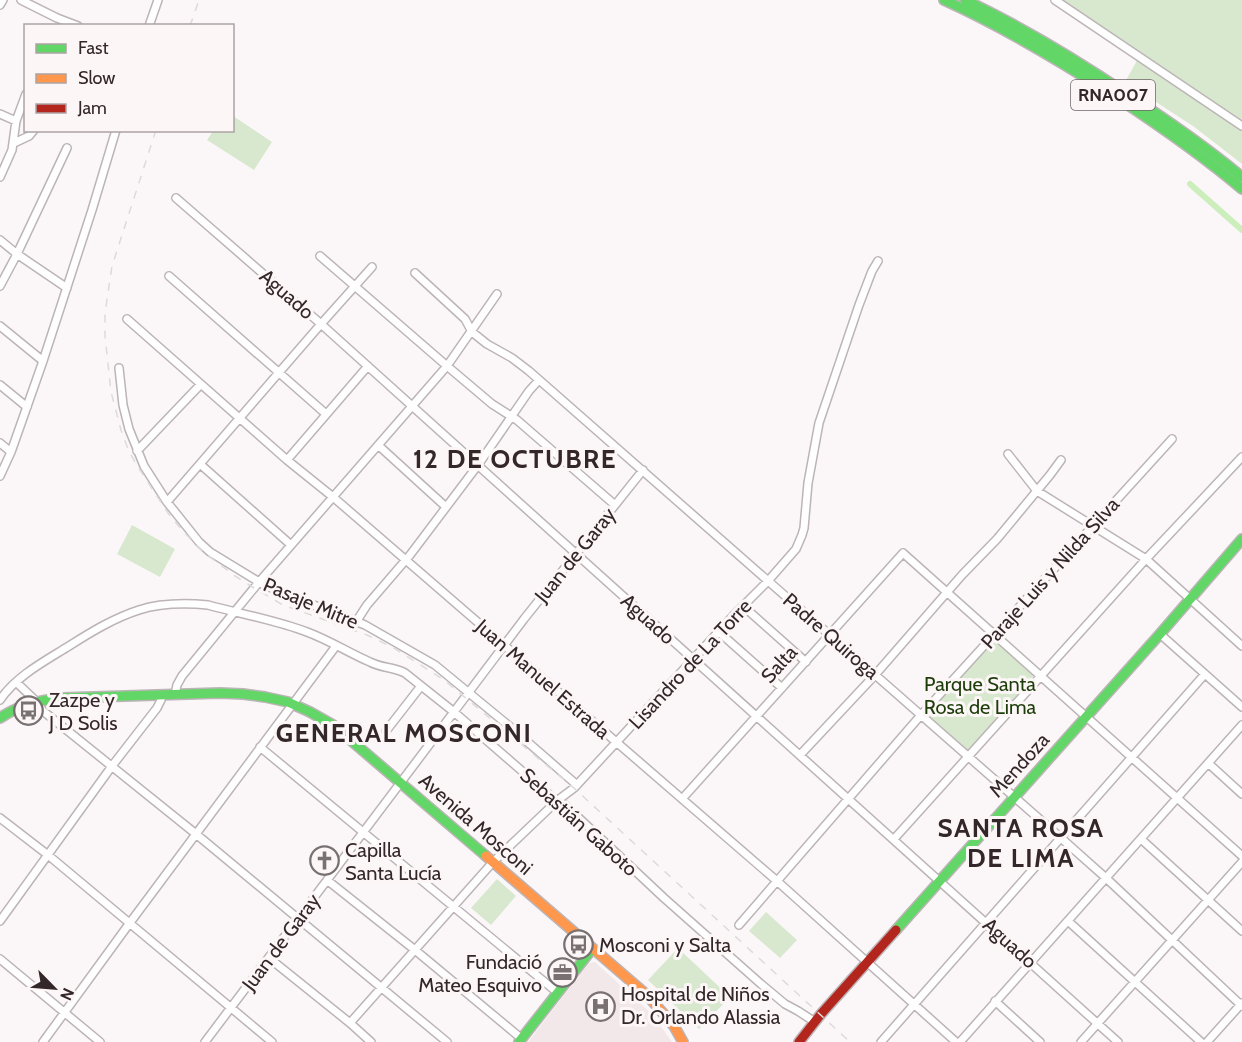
<svg xmlns="http://www.w3.org/2000/svg" width="1242" height="1042" font-family="Cabin,sans-serif">
  <style>
    .built { fill: #f3e8e9 }
    .green { fill: #d8e8cf }
    .lines { fill: none; stroke-linecap: round; stroke-linejoin: round }
    .canal { stroke: #cceebc; stroke-width: 6 }
    .street-casing { stroke: #bcb4b6; stroke-width: 10 }
    .fast-casing { stroke: #bcb4b6; stroke-width: 12 }
    .slow-casing { stroke: #bcb4b6; stroke-width: 12 }
    .jam-casing { stroke: #bcb4b6; stroke-width: 12 }
    .street { stroke: #fefefe; stroke-width: 7 }
    .fast { stroke: #63d668; stroke-width: 9 }
    .slow { stroke: #ff974d; stroke-width: 9 }
    .jam { stroke: #b3261e; stroke-width: 9 }
    .rail { stroke: #dcdada; stroke-width: 1.5; stroke-dasharray: 8 8; stroke-linecap: butt }
    .labels { text-anchor: middle; dominant-baseline: central; stroke-width: 6; stroke-linejoin: round; paint-order: stroke }
    .shield { fill: #fcf6f7; stroke: #6f6567; stroke-width: 1.5 }
    .shield-label { font-size: 18px; font-weight: bold; fill: #332729 }
    .street-label { font-size: 20px; fill: #332729; stroke: #fcf6f7 }
    .park-label { font-size: 20px; fill: #1c3c0a; stroke: #fcf6f7 }
    .poi-label { font-size: 20px; fill: #332729; stroke: #fcf6f7; text-anchor: start }
    .district-label { font-size: 26px; font-weight: bold; letter-spacing: 1.5px; fill: #332729; stroke: #fcf6f7 }
  </style>
  <rect width="100%" height="100%" fill="#fbf7f8"/>
  <path class="built" d="M595,962L652,1014L672,1042H528L589,963Z"/>
  <path class="green" d="M1058,0H1242V164L1193,126L1125,82L1140,55Z
    M233,116L272,142L254,170L207,140L213,131L232,130Z
    M132,525L175,549L160,577L117,554Z
    M993,640L1034,675L968,751L927,715Z
    M497,879L516,896L491,925L471,908Z
    M766,912L797,940L780,958L749,931Z
    M678,948L730,997L699,1029L648,980Z"/>
  <g class="lines">
    <path class="canal" d="M1190,184L1242,230"/>
    <defs>
      <path id="street" d="M21,0L57,18L78,26
        M1055,0L1242,126
        M0,5L3,0
        M149,26L158,0
        M0,114L16,121
        M14,143L29,136L34,130
        M0,177L12,150L16,121L26,94
        M176,198L321,324L1118,1042
        M0,240L17,254L67,288
        M320,256L447,366L492,404L517,420L615,505
        M415,273L465,319L472,332L487,344L512,358L529,371L1061,838L1106,878L1242,1006
        M169,276L326,414
        M0,286L17,254L67,148
        M127,319L287,460L333,497L777,881L956,1042
        M0,326L43,361
        M119,368L123,405L129,429L144,466L167,502L199,542L210,552L259,582L280,592L365,625L435,665L508,725L577,785
        M0,385L27,407
        M0,443L11,452
        M378,445L446,507
        M137,451L201,384
        M1008,454L1037,491L1146,559L1242,646
        M287,460L368,366
        M200,464L291,545
        M0,476L11,452L43,361L92,210L116,130
        M167,502L321,324L372,267
        M743,606L806,662
        M356,622L367,605L410,555L478,465L529,391L539,380
        M719,632L782,688
        M1160,634L1242,707
        M16,682L36,701L43,711L196,834L447,1042
        M175,695L177,685L182,676L259,582L447,366L497,294
        M0,700C16,676 45,661 69,646C91,632 114,618 139,610C161,603 186,603 208,605C241,614 275,620 307,632C329,640 349,653 370,662C381,668 394,667 405,673L454,712L553,798L565,805L664,898L761,984L785,1004L798,1011L815,1022
        M386,731L421,686
        M260,747L558,993
        M800,755L875,675L962,575L997,539L1050,475L1061,460
        M1208,763L1242,794
        M682,799L903,553L1242,856
        M0,818L48,855L272,1042
        M894,839L1146,559L1242,457
        M1141,839L1242,931
        M327,880L415,950L522,1039
        M0,921L112,766L157,708L161,700V695
        M1068,921L1201,1042
        M739,925L921,715L1172,439
        M269,958L350,1023L371,1042
        M0,959L100,1042
        M995,1001L1040,1042
        M350,1023L493,862L558,800L574,788L735,614L768,581L796,549L802,535L804,528L808,483L819,423L859,305L872,271L878,261
        M43,1042L129,924L336,646
        M205,1042L524,619L643,470
        M881,1042L1205,674
        M960,1042L1242,725
        M1081,1042L1242,862
        M1207,1042L1242,1003"/>
      <path id="fast" d="M944,0C1004,27 1060,61 1116,97C1160,126 1202,155 1242,189
        M965,0C1022,27 1075,59 1127,94C1167,120 1206,147 1242,177
        M0,718C19,705 40,700 62,698L220,693L243,694L265,697L288,702L310,712L333,725L486,856
        M896,930L1160,634L1242,539
        M519,1042L592,949"/>
      <path id="slow" d="M486,856L648,996L674,1026L683,1042"/>
      <path id="jam" d="M799,1042L821,1014L896,930"/>
    </defs>
    <use href="#street" class="street-casing"/>
    <use href="#fast" class="fast-casing"/>
    <use href="#slow" class="slow-casing"/>
    <use href="#jam" class="jam-casing"/>
    <use href="#street" class="street"/>
    <use href="#fast" class="fast"/>
    <use href="#slow" class="slow"/>
    <use href="#jam" class="jam"/>
    <path class="rail" d="M190,26L199,0
      M156,130L112,266L105,313V336L111,392L121,430L128,449L136,464L168,513L181,529L202,551L235,576L254,588L283,605L367,635L394,648L444,680L574,788L850,1042"/>
  </g>
  <defs>
    <symbol id="bus-ring" viewBox="-11 -11 22 22"><circle r="9.5" fill="#fcf6f7" stroke="#797071" stroke-width="1.5"/><path d="M-5-6H5V4H4V6H2V4H-2V6H-4V4H-5ZM-3.5-4V0h7V-4ZM-3.5 1.2v1.5H-2V1.2ZM2 1.2v1.5H3.5V1.2Z" fill="#797071"/></symbol>
    <symbol id="church-ring" viewBox="-11 -11 22 22"><circle r="9.5" fill="#fcf6f7" stroke="#797071" stroke-width="1.5"/><path d="M-1.2-6h2.4v3.5h3.3v2.4h-3.3V6h-2.4V-.1h-3.3v-2.4h3.3Z" fill="#797071"/></symbol>
    <symbol id="office-ring" viewBox="-11 -11 22 22"><circle r="9.5" fill="#fcf6f7" stroke="#797071" stroke-width="1.5"/><path d="M-6-3h4V-5.5h4V-3h4V5H-6ZM-1-4.5V-3h2v-1.5ZM-6 0V1H6V0Z" fill="#797071"/></symbol>
    <symbol id="hospital-ring" viewBox="-11 -11 22 22"><circle r="9.5" fill="#fcf6f7" stroke="#797071" stroke-width="1.5"/><path d="M-5-5h3v3.5h4V-5h3V5h-3V1.5h-4V5h-3Z" fill="#797071"/></symbol>
  </defs>
  <g fill-rule="evenodd">
    <use href="#bus-ring" x="12" y="694" width="33" height="33"/>
    <use href="#church-ring" x="308" y="844" width="33" height="33"/>
    <use href="#bus-ring" x="562" y="928" width="33" height="33"/>
    <use href="#office-ring" x="546" y="956" width="33" height="33"/>
    <use href="#hospital-ring" x="584" y="990" width="33" height="33"/>
  </g>
  <g class="labels">
    <rect class="shield" x="1071" y="80" width="84" height="30" rx="4.5"/>
    <g class="shield-label">
      <text x="1113" y="95">RNA007</text>
    </g>
    <g class="street-label">
      <text transform="translate(287 294) rotate(41)">Aguado</text>
      <text transform="translate(575 555) rotate(-51)">Juan de Garay</text>
      <text transform="translate(1050 573) rotate(-48)">Paraje Luis y Nilda Silva</text>
      <text transform="translate(311 603) rotate(23)">Pasaje Mitre</text>
      <text transform="translate(648 619) rotate(42)">Aguado</text>
      <text transform="translate(831 636) rotate(41)">Padre Quiroga</text>
      <text transform="translate(690 664) rotate(-47)">Lisandro de La Torre</text>
      <text transform="translate(779 664) rotate(-48)">Salta</text>
      <text transform="translate(543 679) rotate(41)">Juan Manuel Estrada</text>
      <text transform="translate(1019 765) rotate(-48)">Mendoza</text>
      <text transform="translate(579 822) rotate(42)">Sebastián Gaboto</text>
      <text transform="translate(476 824) rotate(41)">Avenida Mosconi</text>
      <text transform="translate(281 942) rotate(-53)">Juan de Garay</text>
      <text transform="translate(1010 943) rotate(42)">Aguado</text>
    </g>
    <g class="park-label">
      <text x="980" y="684">Parque Santa<tspan x="980" dy="23">Rosa de Lima</tspan></text>
    </g>
    <g class="poi-label">
      <text x="49" y="700">Zazpe y<tspan x="49" dy="23">J D Solis</tspan></text>
      <text x="345" y="850">Capilla<tspan x="345" dy="23">Santa Lucía</tspan></text>
      <text x="599" y="945">Mosconi y Salta</text>
      <text x="542" y="962" text-anchor="end">Fundació<tspan x="542" dy="23">Mateo Esquivo</tspan></text>
      <text x="621" y="994">Hospital de Niños<tspan x="621" dy="23">Dr. Orlando Alassia</tspan></text>
    </g>
    <g class="district-label">
      <text x="515" y="459">12 DE OCTUBRE</text>
      <text x="404" y="733">GENERAL MOSCONI</text>
      <text x="1021" y="828">SANTA ROSA<tspan x="1021" dy="30">DE LIMA</tspan></text>
    </g>
  </g>
  <rect x="24" y="24" width="210" height="108" fill="#fcf6f7" stroke="#aca3a5" stroke-width="1.5"/>
  <rect x="36" y="44" width="30" height="9" fill="#63d668" stroke="#aca3a5" stroke-width="1.5"/>
  <text x="78" y="54" font-size="18" fill="#332729">Fast</text>
  <rect x="36" y="74" width="30" height="9" fill="#ff974d" stroke="#aca3a5" stroke-width="1.5"/>
  <text x="78" y="84" font-size="18" fill="#332729">Slow</text>
  <rect x="36" y="104" width="30" height="9" fill="#b3261e" stroke="#aca3a5" stroke-width="1.5"/>
  <text x="78" y="114" font-size="18" fill="#332729">Jam</text>
  <g transform="translate(54 988) rotate(115)" stroke="#fcf6f7" stroke-width="4.5" paint-order="stroke">
  <path d="M0-4.5L10 22L0 15L-10 22Z" fill="#332729"/>
  <text y="-9" font-size="16" font-weight="bold" text-anchor="middle" fill="#332729">N</text>
  </g>
</svg>
